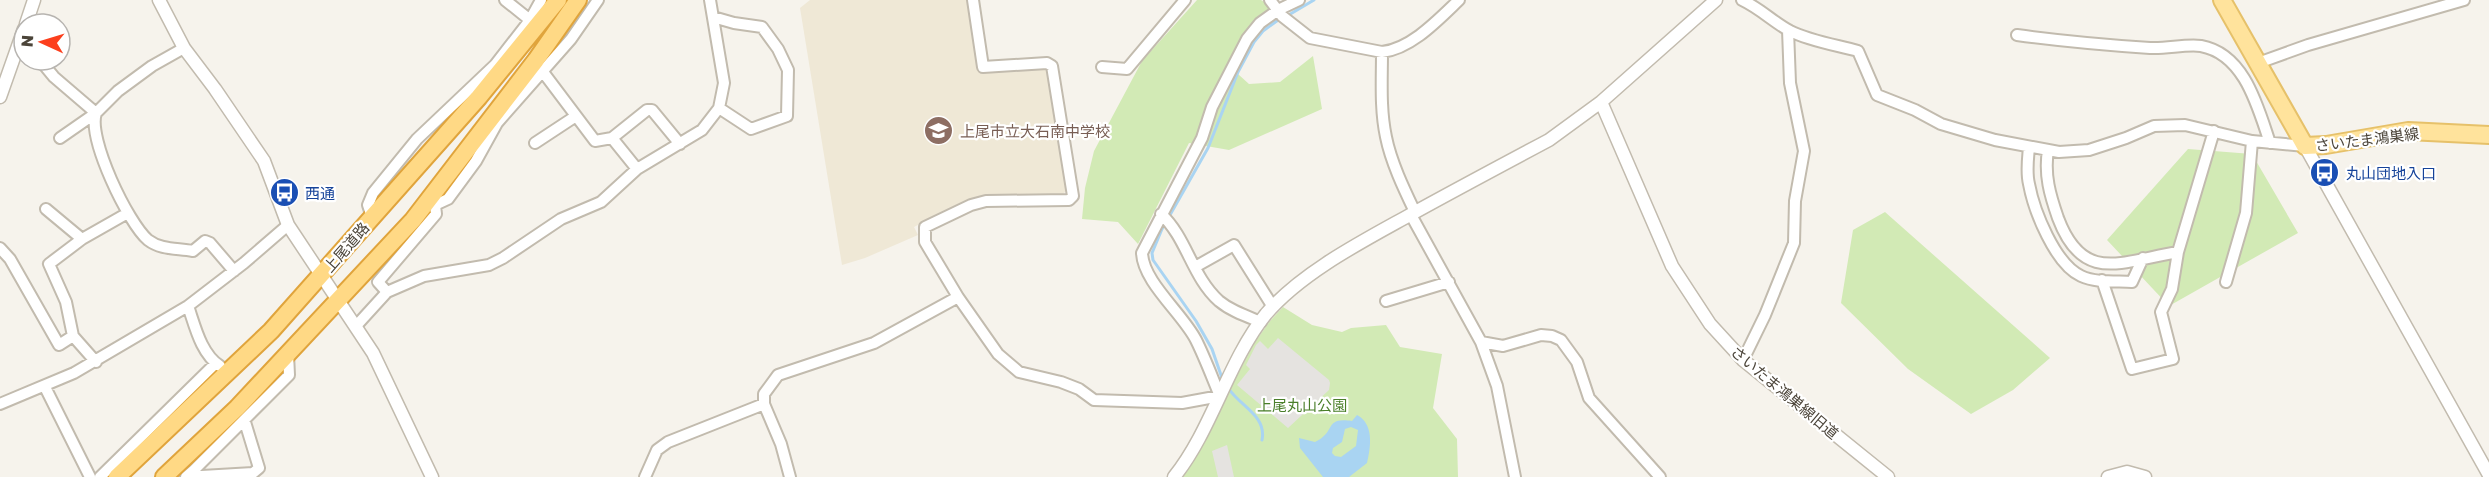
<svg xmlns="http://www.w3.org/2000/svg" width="2489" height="477" font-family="'Golos Text','Noto Sans JP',sans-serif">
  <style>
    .education { fill: #efe8d6 }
    .green { fill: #d2eab5 }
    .parking { fill: #e5e3e0 }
    .water { fill: #a9d4f2; fill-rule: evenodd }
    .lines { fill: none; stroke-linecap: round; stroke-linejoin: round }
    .stream { stroke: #a9d4f2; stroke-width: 3 }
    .minor-casing { stroke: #c2bbae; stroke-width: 14 }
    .tertiary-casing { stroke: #c2bbae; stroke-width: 15 }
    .primary-casing { stroke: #e6c16a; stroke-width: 20 }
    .trunk-casing { stroke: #e0a43c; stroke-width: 20 }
    .minor { stroke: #fff; stroke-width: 10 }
    .tertiary { stroke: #fff; stroke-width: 12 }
    .primary { stroke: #ffe39c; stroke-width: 16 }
    .trunk { stroke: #ffd985; stroke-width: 16 }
    .labels { text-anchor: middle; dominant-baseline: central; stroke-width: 4.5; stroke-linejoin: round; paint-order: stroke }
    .education-label { font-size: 15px; fill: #785e54; stroke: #fff; text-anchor: start }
    .street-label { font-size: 15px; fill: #4b4439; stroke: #fff }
    .transit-label { font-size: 15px; fill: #164399; stroke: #fff; text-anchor: start }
    .park-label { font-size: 15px; fill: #4a7f2a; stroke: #fff }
  </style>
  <rect width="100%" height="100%" fill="#f6f3ec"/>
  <path class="education" d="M810,0H969L980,72L1044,66L1049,71L1067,190L1062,195H995L956,205L914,227L918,235L865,258L842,265L800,8Z"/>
  <path class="green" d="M1197,0H1261L1273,7L1228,65L1249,84L1280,82L1313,56L1322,109L1229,150L1189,143L1138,244L1118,222L1082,219L1085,188L1094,151L1142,61Z
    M2188,149L2252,154L2298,233L2169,306L2107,240Z
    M1885,212L2050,358L2013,390L1971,414L1908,369L1841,303L1853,230Z
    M1283,307L1312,325L1342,332L1351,328L1386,325L1400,347L1442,354L1433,408L1457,439L1458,477H1183L1255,342L1270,321Z"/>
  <path class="parking" d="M1278,338L1329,380L1330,383L1329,390L1288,428L1237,385L1250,369L1246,365L1256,345L1260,341L1268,349Z
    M1227,445L1234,477H1218L1212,451Z"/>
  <path class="water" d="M1357,415C1374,424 1371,446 1367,463L1349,477H1323L1300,448L1299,438L1315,442C1337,432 1323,417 1352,421ZM1351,427L1358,430L1356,446L1341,457L1335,456L1332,453L1333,448L1342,442L1345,429Z"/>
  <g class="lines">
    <path class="stream" d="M1287,16L1314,0
      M1223,381L1212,349L1196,321L1153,260L1152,253L1162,229L1208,148L1238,72L1254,42L1263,31L1281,18
      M1229,389C1240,406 1267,416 1262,440"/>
    <defs>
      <path id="minor" d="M505,0L530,20
        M973,0L983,67L1047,63L1052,66L1073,196L1069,200L986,201L971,205L925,227V242L958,297L998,354L1019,372L1061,382L1079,389L1094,400L1182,403L1220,396C1212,377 1205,358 1196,340C1183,314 1143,282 1142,253L1202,138L1212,107L1247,39L1260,23L1278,10L1299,0
        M1270,0L1282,16L1310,38L1382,52C1411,49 1438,20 1459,0
        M1742,0C1761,9 1773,22 1790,31C1810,41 1836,45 1858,51L1877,95L1915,110L1941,124L1995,140L2059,152L2089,150L2126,138L2154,126L2185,125L2252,141L2305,146
        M713,17L734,23L762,27L778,49L788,70L787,116L751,129L719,108
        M2017,35C2061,41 2106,45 2150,48C2167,49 2185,44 2201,46C2245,54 2258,108 2270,143
        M1382,52C1382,80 1380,109 1386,137C1391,162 1404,189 1415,212
        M40,60L54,77L96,113
        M2258,63L2308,45L2464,0
        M1102,67L1127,69L1185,0
        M543,72L595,141L612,138L647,110H652L680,144
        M96,113C87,138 128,223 148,240C161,250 177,248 193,251L205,241L210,243L234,271
        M60,138L96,113L118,91L152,66L184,48
        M612,138L637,169
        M535,143L576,116
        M2029,147C2028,159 2026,172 2029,184C2034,211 2055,264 2081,276C2096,283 2116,281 2132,282L2143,258
        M2048,150C2044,175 2050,195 2058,218C2083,285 2122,261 2178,252
        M426,203L435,205L448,199L476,161L497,123L571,39L598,0
        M46,209L82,239
        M1161,214C1187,238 1192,277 1219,301C1231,311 1246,316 1261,322
        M1411,215L1481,342L1497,386L1515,477
        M372,217L368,205L373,193L417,139L495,65L530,20L541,0
        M0,248L10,259L59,345L73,336
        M1195,267L1234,245L1273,307
        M2102,280L2132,369L2173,359L2161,312L2172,289L2178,252L2214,131
        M2226,282L2246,213L2252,141
        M387,292L378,282L436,214L435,205
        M1386,301L1449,282
        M188,306C195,326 201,354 220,366
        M356,326L387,292L424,276L489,265L503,258L561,219L601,202L637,169L702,130L719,108L724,83L710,0
        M1481,342L1503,346L1541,335L1552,336L1561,340L1577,362L1589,398L1660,477
        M1743,360L1765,315L1794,243L1795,201L1804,151L1790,83L1788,30
        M96,362L73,336L66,302L49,264L82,239L126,214
        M45,387L90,477
        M0,404L74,373L188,306L244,263L288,225
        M194,470L289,375L288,354
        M100,477L216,363
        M186,477L194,470L197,475L202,476L253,473L259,468L245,422
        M645,477L657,450L668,442L764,404
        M790,477L781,444L764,404V394L778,375L874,343L958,297"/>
      <path id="tertiary" d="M159,0L184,48L215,89L264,161L288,225L373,353L432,477
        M26,24L34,0
        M0,97L24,29
        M1601,102L1672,266L1710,324L1743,360L1888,477
        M2305,146L2489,475
        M1174,477C1212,430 1228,361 1266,314C1301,273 1361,242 1408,216C1455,190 1502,165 1549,140L1601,102L1716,0
        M2108,477L2127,472L2145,477"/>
      <path id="primary" d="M2222,0L2305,146L2326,145L2408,131L2489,135"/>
      <path id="trunk" d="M117,477L271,331L479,97L558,0
        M164,477L237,408L413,220L536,60L578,0"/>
    </defs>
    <use href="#minor" class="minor-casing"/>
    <use href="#tertiary" class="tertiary-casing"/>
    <use href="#primary" class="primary-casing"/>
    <use href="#trunk" class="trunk-casing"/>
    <use href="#minor" class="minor"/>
    <use href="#tertiary" class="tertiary"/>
    <use href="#primary" class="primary"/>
    <use href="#trunk" class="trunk"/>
  </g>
  <defs>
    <symbol id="school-disc" viewBox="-11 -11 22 22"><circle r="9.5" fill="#8d6e63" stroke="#fff"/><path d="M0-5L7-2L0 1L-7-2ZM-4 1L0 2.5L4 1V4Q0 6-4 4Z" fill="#fff"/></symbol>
    <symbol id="bus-disc" viewBox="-11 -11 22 22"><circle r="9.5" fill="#1a4fb4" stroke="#fff"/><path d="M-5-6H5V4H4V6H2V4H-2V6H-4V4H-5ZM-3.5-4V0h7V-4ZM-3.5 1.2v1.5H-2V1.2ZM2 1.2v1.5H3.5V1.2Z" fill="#fff"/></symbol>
  </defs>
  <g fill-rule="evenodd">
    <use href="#school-disc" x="922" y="114" width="33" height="33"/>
    <use href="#bus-disc" x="2308" y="156" width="33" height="33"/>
    <use href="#bus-disc" x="268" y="176" width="33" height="33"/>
  </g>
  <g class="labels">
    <g class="education-label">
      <text x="960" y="131">上尾市立大石南中学校</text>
    </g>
    <g class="street-label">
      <text transform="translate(2367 139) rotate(-7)">さいたま鴻巣線</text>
      <text transform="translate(346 247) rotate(-49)">上尾道路</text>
      <text transform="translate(1785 392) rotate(40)">さいたま鴻巣線旧道</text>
    </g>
    <g class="transit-label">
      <text x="2346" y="173">丸山団地入口</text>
      <text x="305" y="193">西通</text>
    </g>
    <g class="park-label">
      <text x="1302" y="405">上尾丸山公園</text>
    </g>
  </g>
  <g transform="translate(42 42) rotate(274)"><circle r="28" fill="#ffffff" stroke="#b7b4b0" stroke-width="1.5"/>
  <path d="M0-4.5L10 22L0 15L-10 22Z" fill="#fc3f1d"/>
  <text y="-9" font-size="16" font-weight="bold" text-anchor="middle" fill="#4b4439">N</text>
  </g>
</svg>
